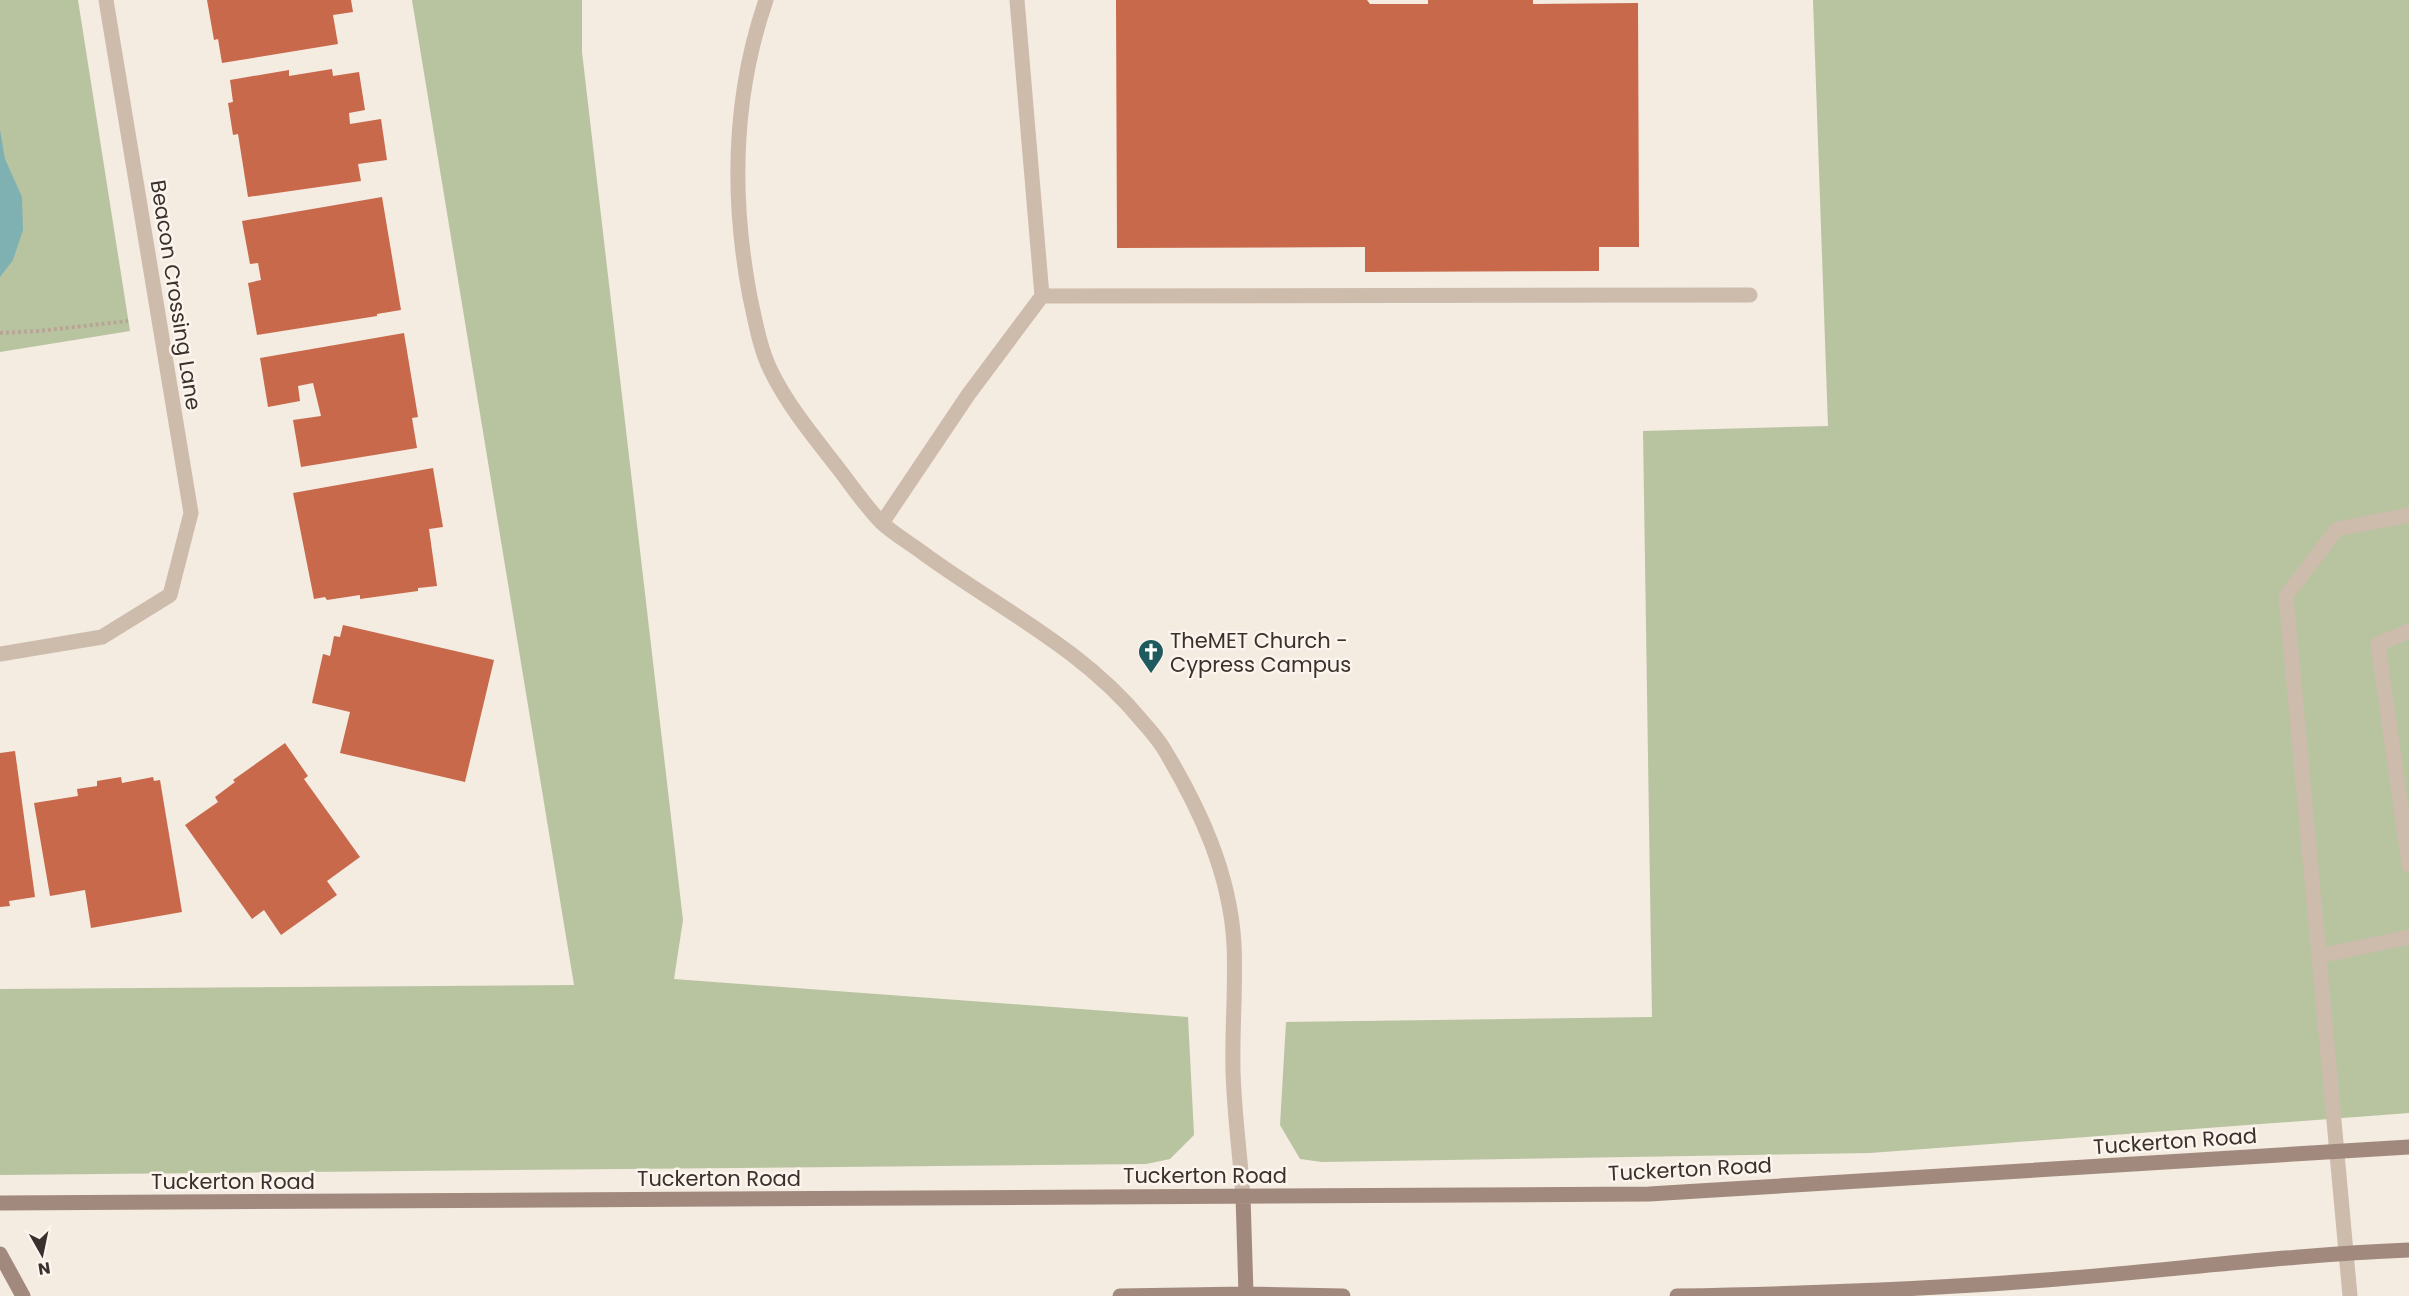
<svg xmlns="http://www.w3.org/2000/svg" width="2409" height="1296" font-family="Poppins,sans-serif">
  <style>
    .green { fill: #b8c4a0 }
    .water { fill: #7fb0b2 }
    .building { fill: #c8694b }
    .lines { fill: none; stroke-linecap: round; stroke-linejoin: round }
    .path { stroke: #b9a596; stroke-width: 4; stroke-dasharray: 3 3; stroke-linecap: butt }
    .lane { stroke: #cdbbac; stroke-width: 15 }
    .street { stroke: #cdbbac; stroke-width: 15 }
    .secondary { stroke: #a18a7d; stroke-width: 15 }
    .labels { text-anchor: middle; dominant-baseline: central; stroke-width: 5; stroke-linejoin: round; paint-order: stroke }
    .street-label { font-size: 21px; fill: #3b302b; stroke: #fbf5ee }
    .poi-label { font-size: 21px; fill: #3b302b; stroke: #fbf5ee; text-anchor: start }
  </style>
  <rect width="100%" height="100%" fill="#f4ebe1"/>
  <path class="green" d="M0,0H78L130,331L0,352Z
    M412,0H582V52L683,920L674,979L1188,1017L1194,1135L1170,1159L1146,1164L0,1175V989L574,985Z
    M1813,0H2409V1113L1870,1153L1322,1162L1300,1159L1280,1125L1286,1022L1652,1017L1643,431L1828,426Z"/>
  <path class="water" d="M0,130L5,159L22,197L23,230L13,260L0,277Z"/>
  <path class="building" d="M207,0H351L353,12L333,15L338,44L222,63L218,39L214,40Z
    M1116,0H1367L1370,4H1428V0H1533V4L1638,3L1639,247H1599V271L1365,272V247L1117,248Z
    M332,69L333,76L359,72L365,110L349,113L350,124L381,119L387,160L358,164L361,181L248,197L238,134L233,135L228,103L233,102L230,80L289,70V76Z
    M382,197L401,310L377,314V316L257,335L248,283L261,280L258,263L250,264L242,221Z
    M404,333L418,417L412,418L417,448L301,467L293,420L321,416L313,383L298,386L300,401L268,407L260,358Z
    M433,468L443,527L429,529L437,586L418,588V591L360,599V595L327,600L325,597L314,599L293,493Z
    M343,625L494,660L465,782L340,753L350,712L312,703L323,654L330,656L334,636L340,637Z
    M285,743L308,776L304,779L360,857L327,881L337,895L281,935L264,910L252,919L185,825L218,802L215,797L235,782L233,780Z
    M15,751L35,897L9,901L10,906L0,907V753Z
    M121,777L122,783L153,777L154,781L160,780L182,912L91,928L85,890L50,896L34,803L78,796L77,789L97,786V781Z"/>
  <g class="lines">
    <path class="path" d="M0,333L39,331L128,321"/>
    <path class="lane" d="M766,0C733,96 731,197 750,297C755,320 760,349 771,371C788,406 814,437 838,468C852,486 866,507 882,523C895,535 913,545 927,556C1002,610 1083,649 1142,721C1150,730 1158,739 1164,749C1200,809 1230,873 1234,944C1236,986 1232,1028 1233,1070C1234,1112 1240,1154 1243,1196
      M1017,0L1042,296
      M882,523L968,395L1042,296L1750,295
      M2409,631L2378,644L2409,865
      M2319,956L2409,937
      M2350,1296L2286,596L2337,529L2409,515"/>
    <path class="street" d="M0,654L102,637L170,595L191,513L106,0"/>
    <path class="secondary" d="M1243,1196L1246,1294
      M0,1203L1649,1194L2409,1147
      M0,1254L23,1296
      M1120,1296L1246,1294L1343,1296
      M1677,1296C1796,1294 1914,1290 2032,1281C2158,1272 2283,1255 2409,1250"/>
  </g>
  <defs>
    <symbol id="church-pin" viewBox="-11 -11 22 30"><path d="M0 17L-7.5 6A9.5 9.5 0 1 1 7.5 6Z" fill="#1f5a5e" stroke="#fbf5ee"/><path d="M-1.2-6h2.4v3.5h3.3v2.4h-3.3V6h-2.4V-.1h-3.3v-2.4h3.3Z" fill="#fff"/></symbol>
  </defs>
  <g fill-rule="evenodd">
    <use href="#church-pin" x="1136" y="637" width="30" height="40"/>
  </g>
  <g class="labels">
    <g class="street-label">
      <text transform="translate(176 295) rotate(81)">Beacon Crossing Lane</text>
      <text transform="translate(2175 1141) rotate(-4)">Tuckerton Road</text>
      <text transform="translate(1690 1169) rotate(-3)">Tuckerton Road</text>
      <text x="1205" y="1175">Tuckerton Road</text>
      <text x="719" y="1178">Tuckerton Road</text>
      <text x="233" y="1181">Tuckerton Road</text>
    </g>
    <g class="poi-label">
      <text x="1170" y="640">TheMET Church -<tspan x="1170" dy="24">Cypress Campus</tspan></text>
    </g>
  </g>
  <g transform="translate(42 1254) rotate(171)" stroke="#fbf5ee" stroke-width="4.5" paint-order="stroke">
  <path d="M0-4.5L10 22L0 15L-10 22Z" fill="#3b302b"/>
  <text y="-9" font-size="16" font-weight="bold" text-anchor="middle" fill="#3b302b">N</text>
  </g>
</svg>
